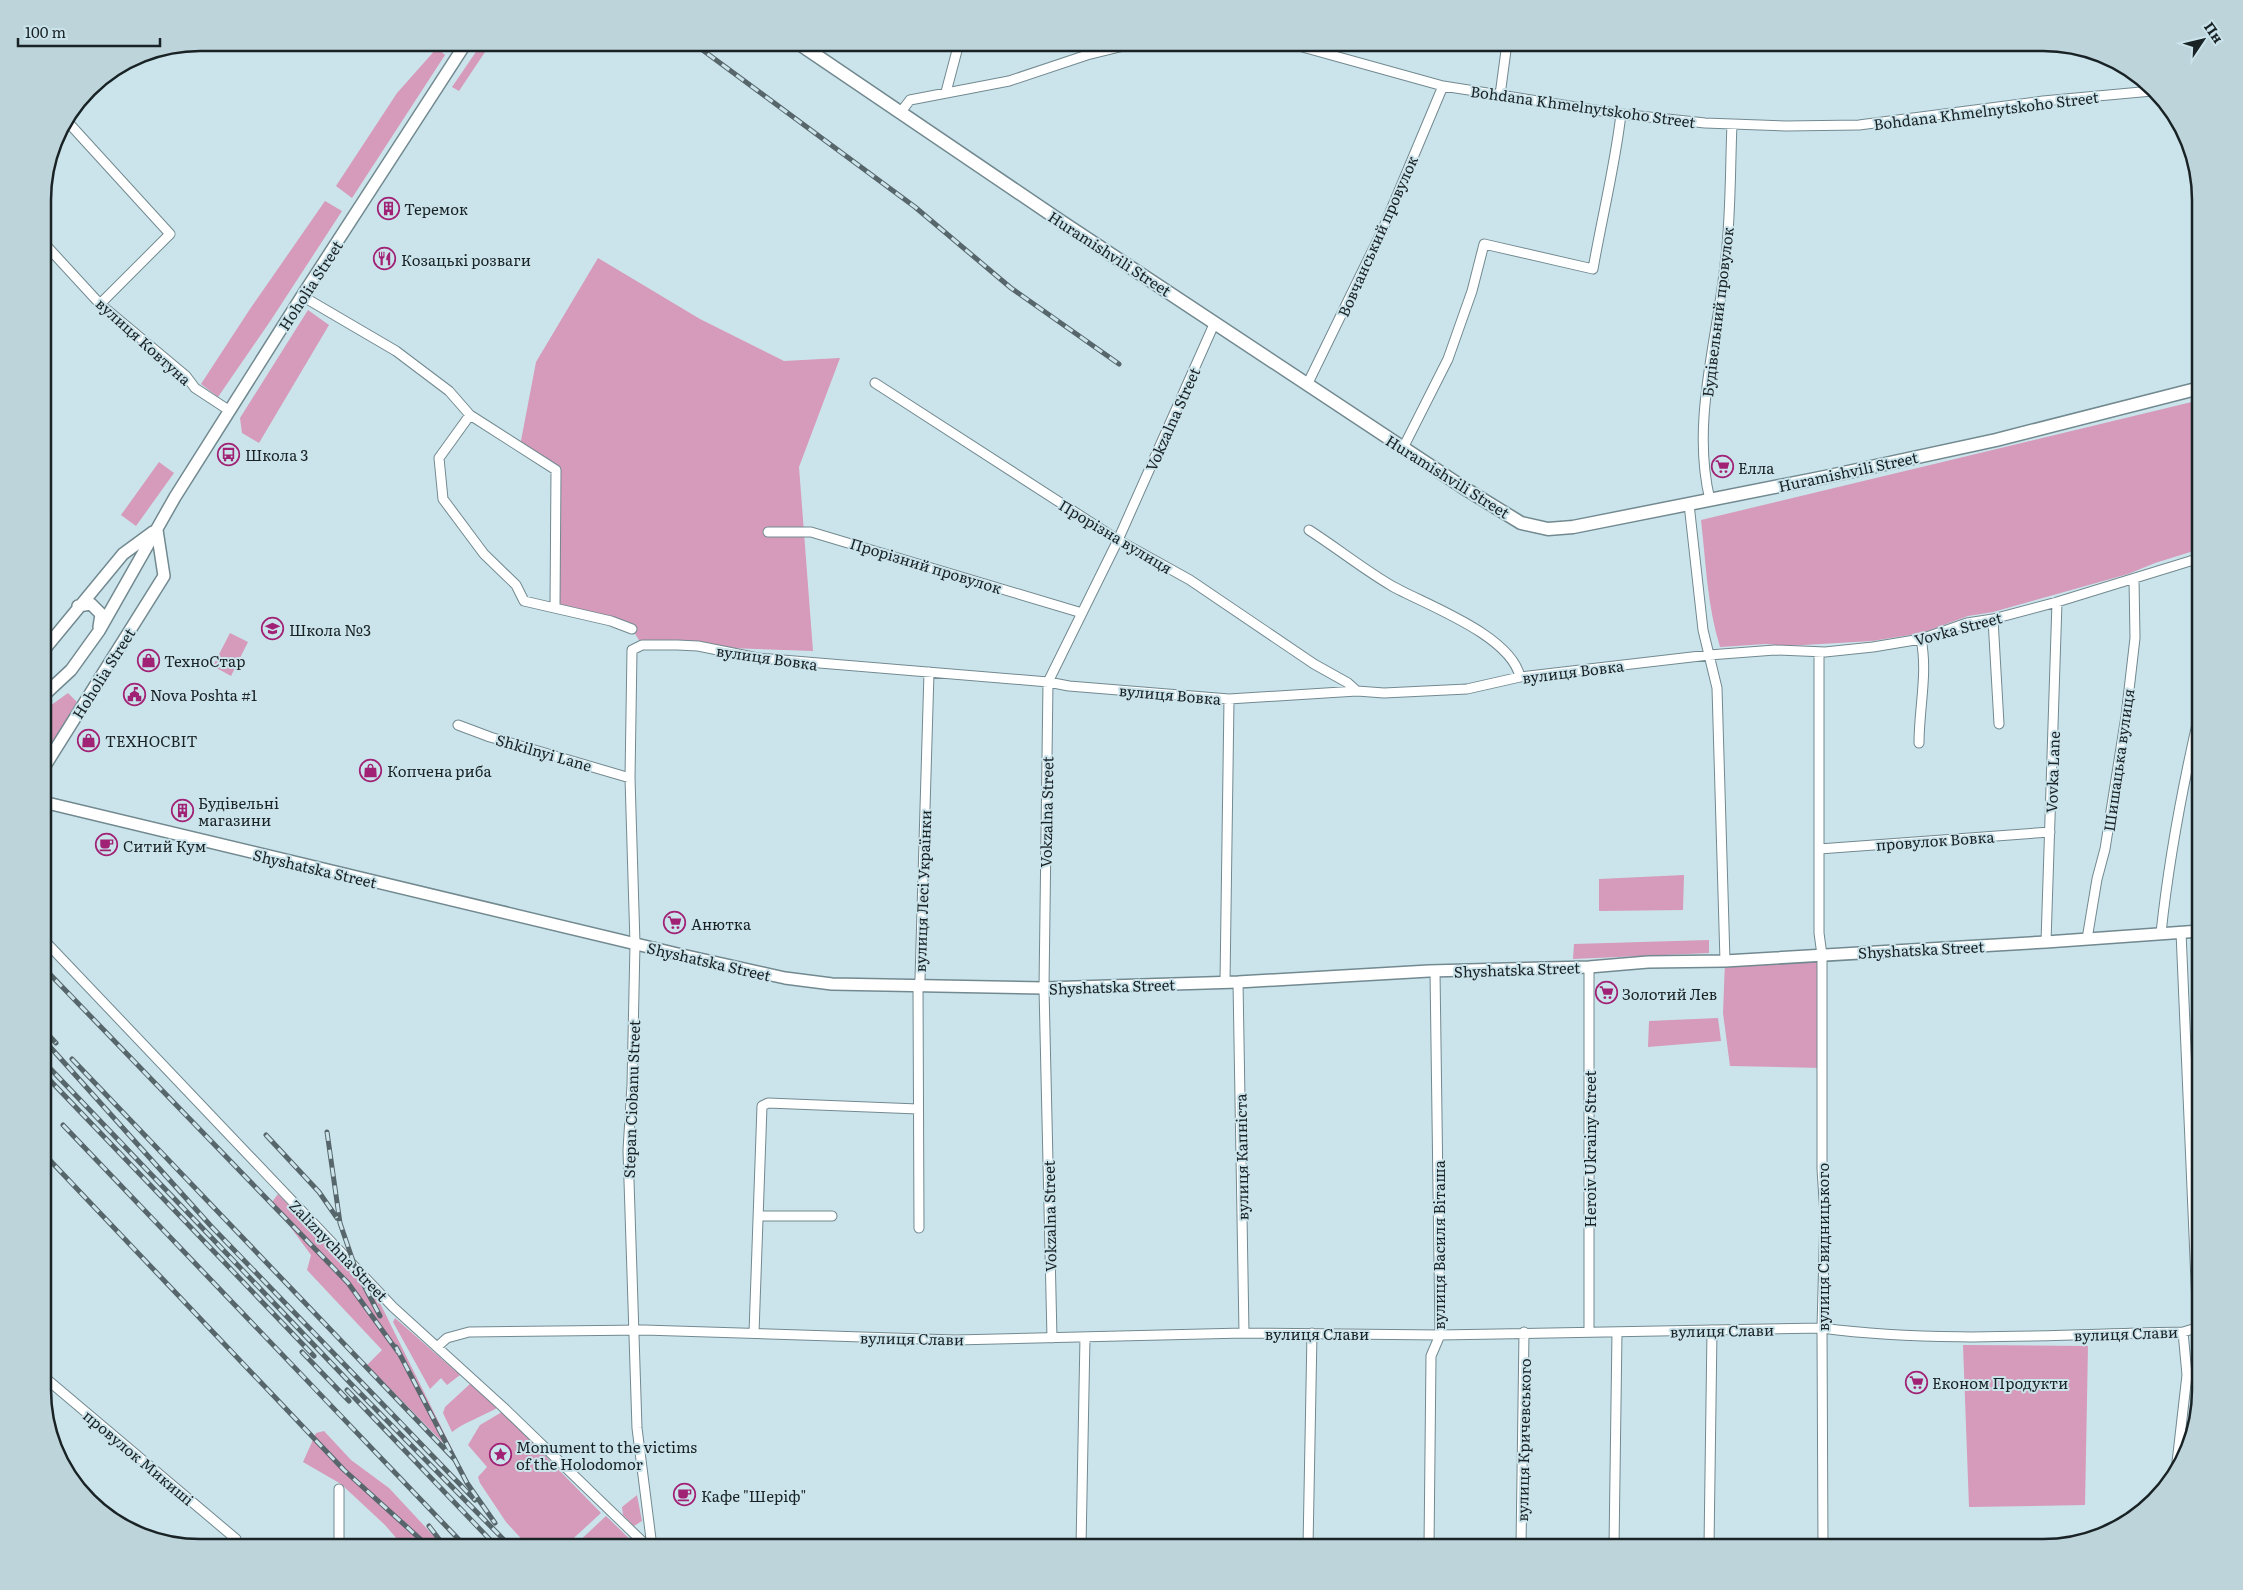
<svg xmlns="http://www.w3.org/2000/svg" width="2243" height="1590" font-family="Literata,serif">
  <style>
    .green { fill: #d69aba }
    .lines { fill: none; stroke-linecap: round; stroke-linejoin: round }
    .minor-casing { stroke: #728990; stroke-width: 11 }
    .tertiary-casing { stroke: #728990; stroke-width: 14 }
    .secondary-casing { stroke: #728990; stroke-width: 15 }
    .minor { stroke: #fff; stroke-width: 9 }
    .tertiary { stroke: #fff; stroke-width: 11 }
    .secondary { stroke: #fff; stroke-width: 12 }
    .rail-casing { stroke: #57666a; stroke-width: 5 }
    .rail { stroke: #cbe4eb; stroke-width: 3; stroke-dasharray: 9; stroke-linecap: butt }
    .labels { text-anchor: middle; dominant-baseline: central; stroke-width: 4; stroke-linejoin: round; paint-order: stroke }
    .street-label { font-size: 15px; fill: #192225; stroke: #cbe4eb }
    .poi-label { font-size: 15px; fill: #192225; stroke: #cbe4eb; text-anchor: start }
    .rim { fill: none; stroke: #192225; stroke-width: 2.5 }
  </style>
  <rect width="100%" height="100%" fill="#cbe4eb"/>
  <path class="green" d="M482,43H491L459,91L452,87Z
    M437,48L445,55L352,198L336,186L397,93Z
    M325,201L342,211L271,320L218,397L201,384L250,309Z
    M598,258L700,319L784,361L840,358L799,467L813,651L642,645L632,629L555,607L556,470L520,446L536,362Z
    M308,310L329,325L259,443L242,433L240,418Z
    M2200,400V549L2155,563L2128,574L1993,612L1968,616L1922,633L1872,641L1787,646L1766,644L1720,647C1707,605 1706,563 1701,520Z
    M159,462L174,473L136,526L121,515Z
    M230,633L248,642L231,676L213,666Z
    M68,693L77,702L43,759V711Z
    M1684,875L1683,910L1599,911V879Z
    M1709,940V953L1573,959L1574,944Z
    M1822,955V1068L1730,1066L1723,1013L1725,961Z
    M1718,1018L1721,1041L1648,1047L1649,1021Z
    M278,1194L378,1299L455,1455L367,1365L382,1350L307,1270L311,1255L272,1202Z
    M395,1318L460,1375L447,1385L441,1378L430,1389L393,1322Z
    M1963,1345L2088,1346L2085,1505L1969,1507Z
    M471,1383L497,1408C483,1416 463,1423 452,1432L443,1413L445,1407Z
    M502,1412L601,1513L564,1547H529L506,1522L480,1483L478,1477L487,1467L468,1445L480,1425Z
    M324,1431L351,1460L389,1488L444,1547H404L385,1525L341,1484L303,1462L316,1433Z
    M637,1495L642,1521L634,1526L623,1515L622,1507Z
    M606,1516L638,1547H573Z"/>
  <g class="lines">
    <defs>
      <path id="minor" d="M1288,43L1443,86L1621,114L1705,123L1786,126L1859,125L2043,101L2152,91
        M946,92L959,43
        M1500,95L1507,43
        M900,113L910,100L1009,81L1087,55L1136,43
        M66,120L170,234L100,304
        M43,242L100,304L186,376L195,388L230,411
        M302,296L396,351L449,391L470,415L556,470L555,607
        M875,383L1118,540L1190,580L1314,664L1348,683L1357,691
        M1307,385L1383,229L1443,86
        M470,415L439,458L443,499L484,554L516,585L524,601L611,621L632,629
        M1403,448L1448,359L1472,291L1484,244L1593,269C1602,217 1615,166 1621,114
        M1710,500C1691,423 1717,342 1725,265C1731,219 1730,171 1732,124
        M1689,504L1703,630L1717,688L1725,961
        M1309,530C1337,548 1363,569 1392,586C1426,605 1511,635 1520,677
        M768,532H811L1082,613
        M1993,619L1999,724
        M1819,652V933L1822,955V1169L1825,1215L1822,1328L1823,1547
        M458,725L490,737L630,778
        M1919,743C1919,708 1928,673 1921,639
        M1819,849L2050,832
        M2181,932L2198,1328
        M2161,933C2169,858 2183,784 2200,711
        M43,939L393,1307L503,1407L648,1547
        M2087,939L2097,879L2105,849L2126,716L2135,638L2134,579
        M2046,942L2057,602
        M1225,982L1229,699
        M1238,982L1244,1333
        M758,1216H832
        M919,1228L918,987L920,979L929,672
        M1589,1332V967
        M754,1333L762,1106L768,1103L918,1109
        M1052,1338L1044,988L1048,682L1118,540L1215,322
        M437,1347L447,1338L469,1332L644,1330L955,1340L1244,1333L1440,1335L1822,1328C1941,1344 2063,1334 2183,1332L2200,1327
        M43,1376L236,1539
        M2176,1471L2187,1375L2183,1332
        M339,1489V1547
        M652,1547L637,1428L628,1150L632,1085L635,944L630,778L632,650L642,645H677L698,646L758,658L1048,682L1069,686L1229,699L1357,691L1384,693L1467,689L1520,677L1709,655L1775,650L1825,652L1873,647L1921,639L1967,623L1993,619L2057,602L2200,558
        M691,1547H697
        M1081,1547L1085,1337
        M1308,1547L1312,1333
        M1429,1547L1431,1356L1440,1335L1435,971
        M1521,1547L1524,1332
        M1614,1547L1617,1332
        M1709,1547L1712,1330"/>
      <path id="tertiary" d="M78,606L91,604L101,614L99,627
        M43,651L123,554L153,532
        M43,696L71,670L99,631L175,497L302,296L466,43
        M43,769L164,576L157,530
        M43,802L682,955L785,978L832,984L1044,988L1238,982L1429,971L1589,967L1648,962L1725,961L2046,942L2200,931"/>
      <path id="secondary" d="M798,43L1062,222L1464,488L1521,523L1548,529L1573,527L1825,477L1996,440L2200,388"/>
    </defs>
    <use href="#minor" class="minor-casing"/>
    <use href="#tertiary" class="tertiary-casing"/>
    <use href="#secondary" class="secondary-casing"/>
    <use href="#minor" class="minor"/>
    <use href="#tertiary" class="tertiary"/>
    <use href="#secondary" class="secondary"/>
    <defs>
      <path id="rail" d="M693,43L915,207L1011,288L1119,364
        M43,967L348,1283L398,1352
        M43,1029L56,1043
        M43,1039L210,1225L475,1500
        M72,1059L455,1460
        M43,1061L354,1387L511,1547
        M43,1073L314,1356
        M63,1125L466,1547
        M327,1132L340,1223L356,1270L380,1316
        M266,1135L319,1192L337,1218
        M43,1153L344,1470L429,1547
        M396,1347L467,1483L495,1523
        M302,1352L349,1401
        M347,1390L497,1547
        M429,1526L445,1547"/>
    </defs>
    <use href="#rail" class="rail-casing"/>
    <use href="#rail" class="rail"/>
  </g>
  <defs>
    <symbol id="building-ring" viewBox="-11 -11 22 22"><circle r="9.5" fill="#cbe4eb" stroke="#a12275" stroke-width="1.5"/><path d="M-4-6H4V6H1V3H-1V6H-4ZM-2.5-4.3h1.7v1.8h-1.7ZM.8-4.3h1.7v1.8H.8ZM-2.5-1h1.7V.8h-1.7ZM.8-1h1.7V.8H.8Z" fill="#a12275"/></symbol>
    <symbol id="restaurant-ring" viewBox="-11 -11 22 22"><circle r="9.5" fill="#cbe4eb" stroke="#a12275" stroke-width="1.5"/><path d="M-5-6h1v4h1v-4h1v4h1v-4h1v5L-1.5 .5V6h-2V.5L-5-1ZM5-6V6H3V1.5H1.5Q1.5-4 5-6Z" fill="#a12275"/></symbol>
    <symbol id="bus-ring" viewBox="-11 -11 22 22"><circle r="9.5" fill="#cbe4eb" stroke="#a12275" stroke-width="1.5"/><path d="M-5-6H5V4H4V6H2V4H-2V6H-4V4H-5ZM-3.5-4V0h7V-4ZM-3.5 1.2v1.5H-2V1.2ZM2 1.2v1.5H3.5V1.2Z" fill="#a12275"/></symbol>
    <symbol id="supermarket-ring" viewBox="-11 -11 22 22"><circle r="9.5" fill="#cbe4eb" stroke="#a12275" stroke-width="1.5"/><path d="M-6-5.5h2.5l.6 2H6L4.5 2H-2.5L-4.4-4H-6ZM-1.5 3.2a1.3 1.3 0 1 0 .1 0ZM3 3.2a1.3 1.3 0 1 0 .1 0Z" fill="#a12275"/></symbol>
    <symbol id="school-ring" viewBox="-11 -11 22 22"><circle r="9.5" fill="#cbe4eb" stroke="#a12275" stroke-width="1.5"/><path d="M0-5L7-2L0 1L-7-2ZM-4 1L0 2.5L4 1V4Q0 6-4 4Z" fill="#a12275"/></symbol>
    <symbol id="shop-ring" viewBox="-11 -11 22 22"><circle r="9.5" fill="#cbe4eb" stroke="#a12275" stroke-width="1.5"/><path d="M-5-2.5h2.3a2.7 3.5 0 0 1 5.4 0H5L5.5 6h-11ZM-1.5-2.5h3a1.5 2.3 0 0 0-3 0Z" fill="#a12275"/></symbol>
    <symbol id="civic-ring" viewBox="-11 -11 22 22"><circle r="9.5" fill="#cbe4eb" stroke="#a12275" stroke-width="1.5"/><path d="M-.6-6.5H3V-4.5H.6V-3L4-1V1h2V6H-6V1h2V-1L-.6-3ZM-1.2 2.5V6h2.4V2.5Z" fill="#a12275"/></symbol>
    <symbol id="cafe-ring" viewBox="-11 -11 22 22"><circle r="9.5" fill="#cbe4eb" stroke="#a12275" stroke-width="1.5"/><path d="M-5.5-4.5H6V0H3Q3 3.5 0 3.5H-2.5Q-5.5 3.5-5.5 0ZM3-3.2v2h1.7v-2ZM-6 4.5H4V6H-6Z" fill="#a12275"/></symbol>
    <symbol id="sight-ring" viewBox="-11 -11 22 22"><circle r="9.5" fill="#cbe4eb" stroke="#a12275" stroke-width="1.5"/><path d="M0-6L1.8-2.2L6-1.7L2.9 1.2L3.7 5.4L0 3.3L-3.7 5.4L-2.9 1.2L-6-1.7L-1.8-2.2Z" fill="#a12275"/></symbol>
  </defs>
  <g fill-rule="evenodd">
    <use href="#building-ring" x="376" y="196" width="25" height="25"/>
    <use href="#restaurant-ring" x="372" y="246" width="25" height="25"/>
    <use href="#bus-ring" x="216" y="442" width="25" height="25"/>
    <use href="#supermarket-ring" x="1710" y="454" width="25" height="25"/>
    <use href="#school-ring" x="260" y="616" width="25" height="25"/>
    <use href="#shop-ring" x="136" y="648" width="25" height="25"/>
    <use href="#civic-ring" x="122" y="682" width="25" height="25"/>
    <use href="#shop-ring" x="76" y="728" width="25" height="25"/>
    <use href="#shop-ring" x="358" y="758" width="25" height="25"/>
    <use href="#building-ring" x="170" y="798" width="25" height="25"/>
    <use href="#cafe-ring" x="94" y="832" width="25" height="25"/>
    <use href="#supermarket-ring" x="662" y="910" width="25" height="25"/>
    <use href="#supermarket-ring" x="1594" y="980" width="25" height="25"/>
    <use href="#supermarket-ring" x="1904" y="1370" width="25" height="25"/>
    <use href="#sight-ring" x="488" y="1442" width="25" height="25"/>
    <use href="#cafe-ring" x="672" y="1482" width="25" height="25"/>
  </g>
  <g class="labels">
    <g class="street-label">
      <text transform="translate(1583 106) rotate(8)">Bohdana Khmelnytskoho Street</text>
      <text transform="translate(1986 110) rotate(-7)">Bohdana Khmelnytskoho Street</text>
      <text transform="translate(1377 236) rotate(-66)">Вовчанський провулок</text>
      <text transform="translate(1110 253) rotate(33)">Huramishvili Street</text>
      <text transform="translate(310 285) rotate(-57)">Hoholia Street</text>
      <text transform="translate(1717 312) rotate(-83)">Будівельний провулок</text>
      <text transform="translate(144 341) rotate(42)">вулиця Ковтуна</text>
      <text transform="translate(1172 419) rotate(-66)">Vokzalna Street</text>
      <text transform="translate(1848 471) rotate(-12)">Huramishvili Street</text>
      <text transform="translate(1448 476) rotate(32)">Huramishvili Street</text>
      <text transform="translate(1116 536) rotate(31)">Прорізна вулиця</text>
      <text transform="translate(926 565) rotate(17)">Прорізний провулок</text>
      <text transform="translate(1958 628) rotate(-15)">Vovka Street</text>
      <text transform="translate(767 657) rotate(8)">вулиця Вовка</text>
      <text transform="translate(1573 671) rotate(-7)">вулиця Вовка</text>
      <text transform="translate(103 673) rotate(-58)">Hoholia Street</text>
      <text transform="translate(1170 694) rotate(5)">вулиця Вовка</text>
      <text transform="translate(544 752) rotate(16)">Shkilnyi Lane</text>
      <text transform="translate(2118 760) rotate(-82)">Шишацька вулиця</text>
      <text transform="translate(2052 772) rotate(-88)">Vovka Lane</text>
      <text transform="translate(1046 812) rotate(-89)">Vokzalna Street</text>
      <text transform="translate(1935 840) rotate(-4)">провулок Вовка</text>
      <text transform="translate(315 868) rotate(13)">Shyshatska Street</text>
      <text transform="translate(922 891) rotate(-88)">вулиця Лесі Українки</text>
      <text transform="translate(1921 949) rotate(-3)">Shyshatska Street</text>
      <text transform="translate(709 961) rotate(13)">Shyshatska Street</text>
      <text transform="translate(1517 969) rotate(-2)">Shyshatska Street</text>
      <text transform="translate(1112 986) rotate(-2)">Shyshatska Street</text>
      <text transform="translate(631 1099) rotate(-88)">Stepan Ciobanu Street</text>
      <text transform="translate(1589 1149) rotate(-90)">Heroiv Ukrainy Street</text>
      <text transform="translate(1241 1157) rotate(-91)">вулиця Капніста</text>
      <text transform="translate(1049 1216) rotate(-91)">Vokzalna Street</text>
      <text transform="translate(1438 1245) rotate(-90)">вулиця Василя Віташа</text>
      <text transform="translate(1822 1247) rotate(-90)">вулиця Свидницького</text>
      <text transform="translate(339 1250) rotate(46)">Zaliznychna Street</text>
      <text transform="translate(1722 1330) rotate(-1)">вулиця Слави</text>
      <text x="1317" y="1333">вулиця Слави</text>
      <text transform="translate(2126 1333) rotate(-2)">вулиця Слави</text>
      <text transform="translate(912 1338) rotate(1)">вулиця Слави</text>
      <text transform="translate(1523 1440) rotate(-89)">вулиця Кричевського</text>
      <text transform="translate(139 1457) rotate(40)">провулок Микиші</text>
    </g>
    <g class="poi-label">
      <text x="404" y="208">Теремок</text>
      <text x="401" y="259">Козацькі розваги</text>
      <text x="245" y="454">Школа 3</text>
      <text x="1738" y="467">Елла</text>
      <text x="289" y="629">Школа №3</text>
      <text x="164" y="660">ТехноСтар</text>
      <text x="150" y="694">Nova Poshta #1</text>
      <text x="105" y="740">ТЕХНОСВІТ</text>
      <text x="387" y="770">Копчена риба</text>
      <text x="198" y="802">Будівельні<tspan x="198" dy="17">магазини</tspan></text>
      <text x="123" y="845">Ситий Кум</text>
      <text x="691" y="923">Анютка</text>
      <text x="1622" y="993">Золотий Лев</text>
      <text x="1932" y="1382">Економ Продукти</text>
      <text x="516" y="1446">Monument to the victims<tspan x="516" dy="17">of the Holodomor</tspan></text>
      <text x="701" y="1495">Кафе "Шеріф"</text>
    </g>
  </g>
  <path d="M0 0H2243V1590H0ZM200 51H2043A149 149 0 0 1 2192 200V1390A149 149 0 0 1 2043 1539H200A149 149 0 0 1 51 1390V200A149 149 0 0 1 200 51Z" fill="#bdd4db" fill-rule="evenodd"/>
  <path class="rim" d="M200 51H2043A149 149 0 0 1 2192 200V1390A149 149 0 0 1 2043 1539H200A149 149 0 0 1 51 1390V200A149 149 0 0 1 200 51Z"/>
  <g transform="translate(2203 40) rotate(55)" stroke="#cbe4eb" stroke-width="4" paint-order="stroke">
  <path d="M0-4L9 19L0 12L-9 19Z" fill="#192225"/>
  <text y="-8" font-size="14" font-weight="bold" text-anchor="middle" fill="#192225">Пн</text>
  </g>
  <path d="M18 38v8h142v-8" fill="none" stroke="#192225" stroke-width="2.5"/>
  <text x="25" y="38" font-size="15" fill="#192225" stroke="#cbe4eb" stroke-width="4" paint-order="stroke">100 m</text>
</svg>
